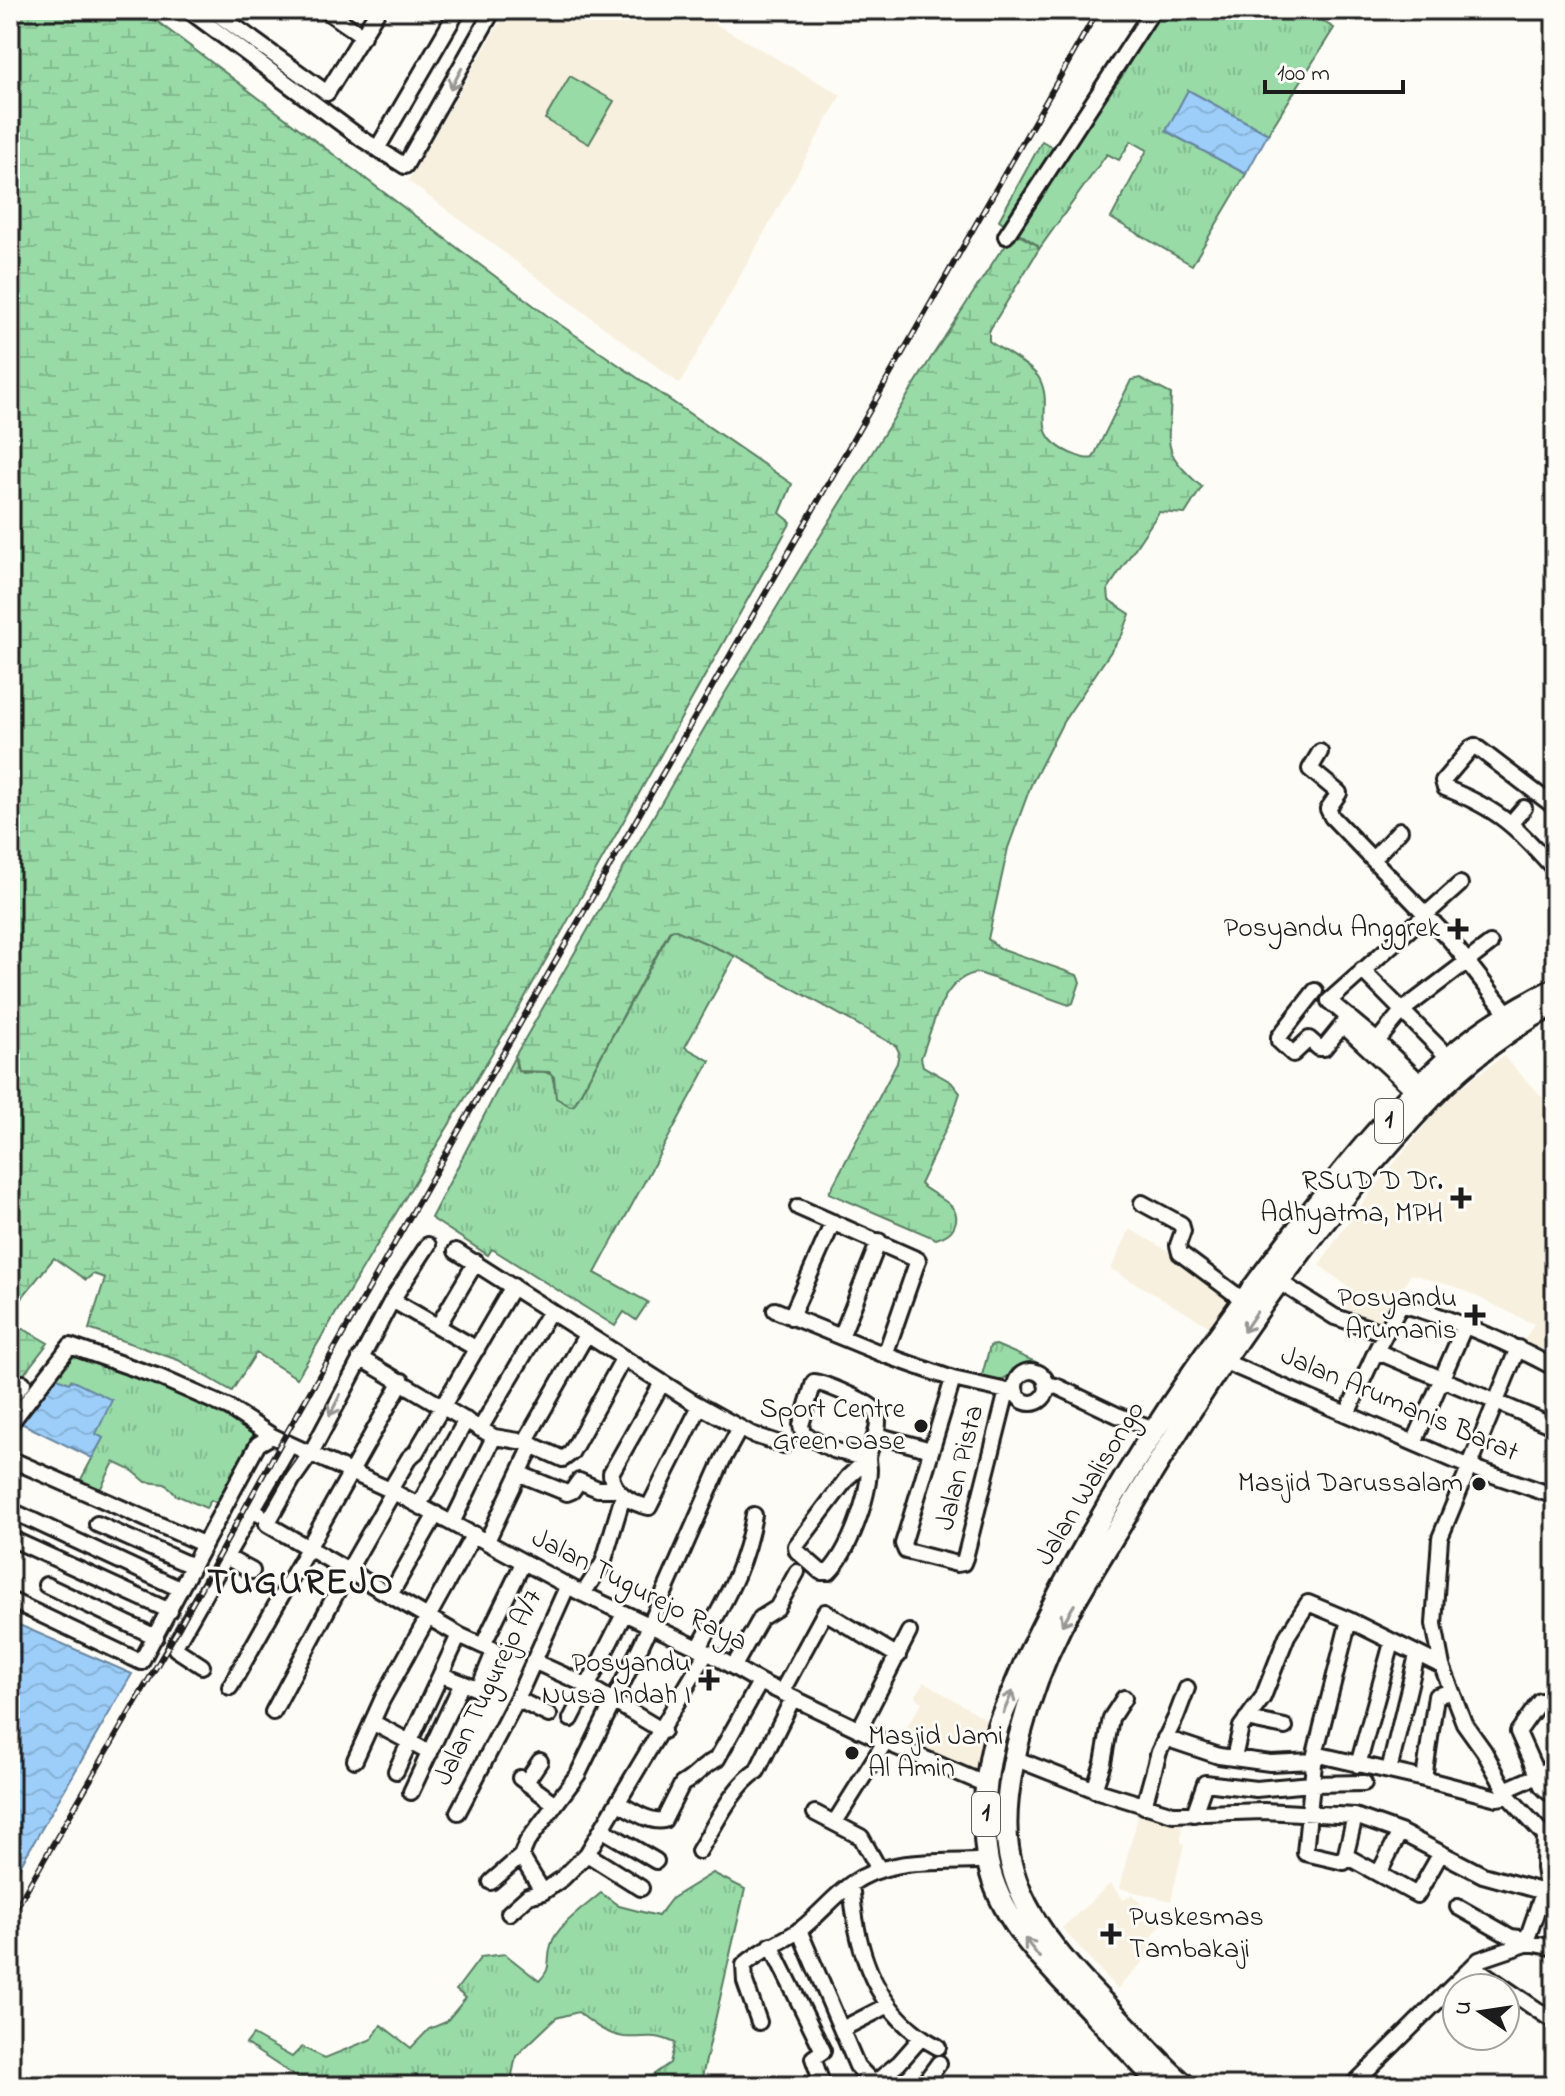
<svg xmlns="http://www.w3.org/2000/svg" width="1565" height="2096" font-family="'Indie Flower',sans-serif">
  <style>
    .built { fill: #f8f0de }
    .grass { fill: url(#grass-tufts); stroke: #5a7c62; stroke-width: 2 }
    .wetland { fill: url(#wetland-marsh); stroke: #5a7c62; stroke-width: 2 }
    .garden { fill: #98dba7; stroke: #5a7c62; stroke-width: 2 }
    .water { fill: url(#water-waves); stroke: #6987a1; stroke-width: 2 }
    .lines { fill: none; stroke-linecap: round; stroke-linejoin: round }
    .minor-casing { stroke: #1c1c1c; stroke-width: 20 }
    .highway-casing { stroke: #1c1c1c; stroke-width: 26 }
    .minor { stroke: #fdfcf7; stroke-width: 14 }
    .highway { stroke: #fdfcf7; stroke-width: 20 }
    .rail-casing { stroke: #1c1c1c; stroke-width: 6 }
    .rail { stroke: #fdfcf7; stroke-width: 3; stroke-dasharray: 9; stroke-linecap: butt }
    .oneway { stroke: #989794 }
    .poi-dot { fill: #1c1c1c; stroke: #fdfcf7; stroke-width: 3 }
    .labels { text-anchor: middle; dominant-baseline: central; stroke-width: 6; stroke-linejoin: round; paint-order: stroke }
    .shield { fill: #fdfcf7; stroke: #605f5e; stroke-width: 2 }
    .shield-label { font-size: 26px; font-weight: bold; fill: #1c1c1c }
    .poi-label { font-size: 28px; fill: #1c1c1c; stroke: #fdfcf7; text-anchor: end }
    .street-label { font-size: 28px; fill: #1c1c1c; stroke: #fdfcf7 }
    .district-label { font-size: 36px; font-weight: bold; letter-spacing: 2px; fill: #1c1c1c; stroke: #fdfcf7 }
  </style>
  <defs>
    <pattern id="grass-tufts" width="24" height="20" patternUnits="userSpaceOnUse" patternTransform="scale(2)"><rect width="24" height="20" fill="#98dba7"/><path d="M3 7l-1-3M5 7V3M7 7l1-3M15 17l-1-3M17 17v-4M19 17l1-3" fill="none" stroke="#82bb8f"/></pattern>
    <pattern id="wetland-marsh" width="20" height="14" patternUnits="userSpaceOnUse" patternTransform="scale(2)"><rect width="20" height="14" fill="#98dba7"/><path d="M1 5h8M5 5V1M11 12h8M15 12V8" fill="none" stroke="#82bb8f"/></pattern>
    <pattern id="water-waves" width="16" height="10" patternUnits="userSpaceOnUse" patternTransform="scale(2)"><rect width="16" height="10" fill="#9ccef9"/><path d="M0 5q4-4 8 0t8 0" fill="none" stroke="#86b0d5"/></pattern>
  </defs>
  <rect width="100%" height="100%" fill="#fdfcf7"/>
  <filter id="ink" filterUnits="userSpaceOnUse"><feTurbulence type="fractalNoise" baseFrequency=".0125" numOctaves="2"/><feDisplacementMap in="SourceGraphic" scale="16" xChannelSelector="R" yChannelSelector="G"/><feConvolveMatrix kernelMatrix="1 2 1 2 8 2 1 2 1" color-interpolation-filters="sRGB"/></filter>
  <g filter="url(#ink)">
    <path class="built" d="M507,10H691L841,95L680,384L408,181Z
      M1503,1056L1555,1110V1363L1522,1344L1534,1324L1459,1288L1411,1274L1380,1328L1342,1306L1351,1289L1319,1265L1353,1215L1445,1100Z
      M1130,1229L1175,1255L1236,1299L1214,1329L1111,1269Z
      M924,1682L991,1722L975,1775L897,1743L922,1702L915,1697Z
      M1140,1808L1182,1818L1181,1843L1184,1844L1171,1901L1119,1888Z
      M1110,1884L1124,1900L1132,1894L1161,1926L1148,1940L1155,1949L1117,1989L1062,1928Z"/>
    <path class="grass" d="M1159,10H1304L1334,28L1268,134L1188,90L1166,131L1246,174L1192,265L1111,218L1147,150L1131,141L1119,160L1107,154L1039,249L1037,245L999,220L1042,141L1063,153L1121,78Z
      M674,929L735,956L685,1047L710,1061L595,1273L648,1302L636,1320L624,1312L615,1326L492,1249L488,1255L431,1218L515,1056L516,1067L523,1073L543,1071L552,1075L557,1098L574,1105L671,930Z
      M996,1345L1036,1362L1044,1369L1024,1368L995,1383L981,1379L990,1346Z
      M70,1352L157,1381L250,1427L255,1441L219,1504L211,1500L206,1508L176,1495L165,1484L146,1482L133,1471L114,1462L98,1494L78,1485L103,1438L96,1434L71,1380L69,1384L53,1376Z
      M713,1873L745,1889L700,2086H637L670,2063L675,2043C650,2032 647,2039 624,2037C605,2034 592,2023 578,2012L556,2018L516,2056L512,2075L521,2086H310L246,2044L253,2035L292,2057L302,2047L325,2058L372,2039L381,2025L411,2048L429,2029L446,2022L466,1998L456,1990L481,1957L505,1954L539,1981C553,1967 546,1963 551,1945C556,1926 586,1906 601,1893L619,1906L658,1916L672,1898Z"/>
    <path class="wetland" d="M10,10H142L549,317L792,484L780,513L791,522L515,1015L297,1378L256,1353L232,1391L178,1360L89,1329L105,1278L93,1274L86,1280L54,1258L24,1295L10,1321L48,1343L10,1392Z
      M1017,234L1037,245L1039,249L989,331V341C1001,350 1032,366 1039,378C1056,409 1026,433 1070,453C1078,456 1085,460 1093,458L1131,380L1140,378L1171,394C1170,445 1158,449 1202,487L1185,514L1159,512L1108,589L1109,600L1130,614L1122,635L1063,722L1031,785L1008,848L988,939L1000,948L1077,975L1080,982L1073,1003L1069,1005L979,973C942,975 932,1030 921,1058L923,1066L951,1082L960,1093L953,1114L920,1184C932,1196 963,1204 955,1224C952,1233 945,1236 936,1239L829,1193L897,1063L899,1052L896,1046L735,956L674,929L670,930L574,1105L570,1106L556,1098L554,1077L549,1072L518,1071L515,1056L716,708L798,572L931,358L999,253Z"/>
    <path class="garden" d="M570,76L614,101L589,144L545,119Z"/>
    <path class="water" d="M1188,90L1268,134L1246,174L1166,131Z
      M53,1376L69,1383L71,1380L112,1400L96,1434L103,1438L92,1458L21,1423Z
      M10,1621L132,1674L10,1883Z"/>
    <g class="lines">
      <defs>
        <path id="minor" d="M188,10L362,139L405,166L493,10
          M212,10L327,93L378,10
          M325,10L363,36
          M377,149L458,10
          M1006,236L1153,10
          M1320,752L1310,769L1339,793L1328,809L1332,817L1451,941L1508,1014
          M1555,807L1475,746L1471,748L1443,781L1445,788C1499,809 1518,828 1555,870
          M1511,823L1524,808
          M1373,859L1400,830
          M1362,970L1449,1058
          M1315,991L1279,1037V1041L1293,1054L1309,1039L1319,1048H1324L1349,1017
          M1343,1025L1410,1087
          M1370,1050L1403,1010L1490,944
          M1422,1084L1377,1041L1329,1001L1460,884
          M1142,1203L1181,1224L1183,1231L1178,1245L1180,1253L1243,1300
          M798,1207L918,1260L885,1355
          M428,1245L392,1300L311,1453L292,1480L267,1524L459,1635L483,1646
          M456,1251L693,1402L751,1434L784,1445
          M1278,1281L1335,1317L1385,1333
          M392,1300L477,1349
          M775,1310L885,1355L953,1379L1007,1391L1015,1389
          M791,1317L833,1222
          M438,1326L476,1262
          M841,1337L879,1241
          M1518,1348L1440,1538L1434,1624L1442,1666L1464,1723L1484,1751L1509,1797L1545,1836L1544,1868L1548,1894
          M1376,1351L1555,1427
          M360,1358L494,1437L525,1442L563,1459L571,1453L623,1359
          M1223,1361L1470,1467L1555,1496
          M1015 1387a16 16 0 1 1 32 0a16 16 0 1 1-32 0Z
          M953,1379L903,1544L906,1551L957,1564L963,1563L965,1558L1007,1391
          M662,1383L611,1473C611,1492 633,1504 649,1507L700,1406
          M1046,1384L1056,1386L1117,1415L1154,1429
          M10,1399L23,1383
          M1347,1414L1376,1351L1401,1304C1455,1319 1506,1342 1555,1368
          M10,1424L70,1346L159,1377L229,1408L272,1436L390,1490L583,1594L707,1652L760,1682L885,1742L987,1785
          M480,1429L550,1311
          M876,1435L931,1450
          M525,1442L586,1335
          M1414,1443L1465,1325
          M10,1459L203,1544
          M868,1459L833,1450L803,1434L801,1425L814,1382C823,1383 870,1402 875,1410C884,1426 870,1443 868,1458C868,1462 869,1466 869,1470C868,1500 849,1551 829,1572H821L797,1551L796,1546L848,1477L868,1459
          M520,1474L567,1493L572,1491L579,1481L598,1489H616
          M390,1490L409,1458L416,1452L513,1286
          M419,1505L466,1420
          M10,1510L180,1589
          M259,1514L252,1511L254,1507L290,1445
          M452,1523L494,1437
          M97,1524L192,1566
          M10,1538L170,1611
          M487,1541L532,1446
          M226,1557L252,1571
          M46,1585L156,1637
          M583,1594L603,1563L623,1496
          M390,1595L436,1514
          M10,1600L141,1662L258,1444L272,1436
          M1349,1620L1315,1754L1305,1853L1344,1862L1355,1816
          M699,1648C725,1599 744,1571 754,1515
          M533,1661L588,1686L663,1731
          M202,1666L176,1649L175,1646L252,1511
          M734,1666L761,1618L777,1608L797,1572
          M442,1675L475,1688L480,1686L494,1652L493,1649L483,1646L485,1641L523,1563
          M230,1687L402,1381
          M782,1691L825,1612L898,1656
          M517,1699L549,1715
          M1540,1701L1518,1732L1542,1786L1548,1792L1555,1789
          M273,1712L348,1571L393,1492
          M571,1719L624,1614
          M1246,1719L1285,1727
          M372,1722L430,1753
          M859,1730L909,1632
          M1165,1738L1219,1756L1270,1763L1314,1761
          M1315,1754L1424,1779L1436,1696L1450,1692
          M1014,1758L1098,1791L1173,1814L1264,1811L1355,1816L1400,1832L1483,1875L1555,1895
          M1234,1758L1241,1727L1263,1697L1287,1636L1308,1603L1349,1620L1442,1666
          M355,1760L382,1700L474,1534
          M1358,1765L1392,1643
          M396,1771L459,1635
          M1389,1771L1417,1655
          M520,1778L555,1804
          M1424,1779L1497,1798L1509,1796
          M526,1782L540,1761
          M1094,1790L1103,1763L1111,1718L1124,1698
          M1505,1790L1537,1776L1555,1764
          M411,1792L462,1683
          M618,1803C632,1810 649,1823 664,1820L682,1784C695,1778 701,1766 717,1759L760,1682
          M1144,1806L1159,1752L1176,1717L1187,1688
          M458,1812L517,1699L567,1587
          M815,1813L861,1837L879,1869
          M1194,1814L1205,1783L1256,1789L1312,1784L1364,1783
          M835,1822L885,1742
          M603,1830L656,1861
          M699,1851C714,1827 733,1786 757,1771L793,1698
          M587,1854L641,1888
          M521,1856L543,1892
          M1346,1856L1417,1895L1441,1853
          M1379,1873L1400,1832
          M491,1882L521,1856L527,1842L578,1774L643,1641L723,1459L740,1428
          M852,1892C857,1956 878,2016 938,2047
          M1458,1907L1511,1937L1527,1939L1543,1893
          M509,1913L528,1896L543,1892L563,1878L587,1854L707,1652
          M799,1930L857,2066L876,2086
          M771,1945L823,2051L813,2058L823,2086
          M1473,1966L1505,1988
          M1505,1988L1555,2022
          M759,2022L745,1982L744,1965C761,1949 783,1942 801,1929C819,1915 833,1897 851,1884C892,1855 941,1865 988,1860
          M842,2029L889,2005
          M871,2086L899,2063L921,2038
          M922,2086L939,2063
          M1352,2086L1479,1960L1529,1943L1555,1948"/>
        <path id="highway" d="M1162,2086C1136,2058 1109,2030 1082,2001C1043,1960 1000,1920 988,1862C980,1819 986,1767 998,1726C1002,1713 1009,1700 1014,1688C1033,1641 1056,1598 1081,1553C1143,1441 1215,1336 1293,1235C1340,1174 1389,1112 1447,1060C1479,1031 1516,1008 1555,989
          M1186,2086C1165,2069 1148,2048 1129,2029C1080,1978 1018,1922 1008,1848C999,1785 1031,1685 1060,1628C1082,1585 1110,1543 1135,1501C1221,1357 1316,1219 1432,1097C1466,1061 1511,1027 1555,1004"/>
      </defs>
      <use href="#minor" class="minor-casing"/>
      <use href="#highway" class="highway-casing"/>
      <use href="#minor" class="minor"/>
      <use href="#highway" class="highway"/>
      <defs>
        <path id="rail" d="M10,1918L177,1631L282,1441L1098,10"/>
      </defs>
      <use href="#rail" class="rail-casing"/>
      <use href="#rail" class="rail"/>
    </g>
    <defs><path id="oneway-shaft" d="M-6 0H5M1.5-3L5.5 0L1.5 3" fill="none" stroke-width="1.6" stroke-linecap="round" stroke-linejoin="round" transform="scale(2)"/></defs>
    <g class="oneway">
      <use href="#oneway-shaft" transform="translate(456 79) rotate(118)"/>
      <use href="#oneway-shaft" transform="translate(1250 1322) rotate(124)"/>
      <use href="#oneway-shaft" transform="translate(335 1405) rotate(117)"/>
      <use href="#oneway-shaft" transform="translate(1068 1615) rotate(121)"/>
      <use href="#oneway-shaft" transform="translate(1008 1702) rotate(-67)"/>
      <use href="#oneway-shaft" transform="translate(1032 1948) rotate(-128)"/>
    </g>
  </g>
  <g class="poi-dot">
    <path d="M1454 917h8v8h8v8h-8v8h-8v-8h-8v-8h8z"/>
    <path d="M1457 1186h8v8h8v8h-8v8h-8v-8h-8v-8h8z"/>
    <path d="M1471 1303h8v8h8v8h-8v8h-8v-8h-8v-8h8z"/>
    <circle cx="921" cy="1426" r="8"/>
    <circle cx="1479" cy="1484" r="8"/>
    <path d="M705 1668h8v8h8v8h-8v8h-8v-8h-8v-8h8z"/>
    <circle cx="852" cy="1753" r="8"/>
    <path d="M1107 1922h8v8h8v8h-8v8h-8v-8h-8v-8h8z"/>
  </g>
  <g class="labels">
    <g class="shield">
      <rect x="1375" y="1099" width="28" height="44" rx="6"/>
      <rect x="972" y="1792" width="28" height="44" rx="6"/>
    </g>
    <g class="shield-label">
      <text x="1389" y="1121">1</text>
      <text x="986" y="1814">1</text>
    </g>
    <g class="poi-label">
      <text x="1440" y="929">Posyandu Anggrek</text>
      <text x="1443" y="1182">RSUD D Dr.<tspan x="1443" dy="32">Adhyatma, MPH</tspan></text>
      <text x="1457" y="1299">Posyandu<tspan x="1457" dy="32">Arumanis</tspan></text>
      <text x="905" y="1410">Sport Centre<tspan x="905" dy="32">Green Oase</tspan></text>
      <text x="1463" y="1484">Masjid Darussalam</text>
      <text x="691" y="1664">Posyandu<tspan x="691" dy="32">Nusa Indah I</tspan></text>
      <text x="868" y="1737" text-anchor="start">Masjid Jami<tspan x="868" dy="32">Al Amin</tspan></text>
      <text x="1129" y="1918" text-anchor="start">Puskesmas<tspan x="1129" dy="32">Tambakaji</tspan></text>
    </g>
    <g class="street-label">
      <text transform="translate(1399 1405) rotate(23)">Jalan Arumanis Barat</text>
      <text transform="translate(961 1468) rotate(-76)">Jalan Pista</text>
      <text transform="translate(1091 1484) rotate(-59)">Jalan Walisongo</text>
      <text transform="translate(639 1591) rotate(27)">Jalan Tugurejo Raya</text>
      <text transform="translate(489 1688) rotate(-64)">Jalan Tugurejo A/7</text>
    </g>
    <g class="district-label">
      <text x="301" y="1584">TUGUREJO</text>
    </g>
  </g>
  <rect width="1565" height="2096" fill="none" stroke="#fdfcf7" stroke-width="40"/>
  <rect x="20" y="20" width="1525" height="2056" fill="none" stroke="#1c1c1c" stroke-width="3" filter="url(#ink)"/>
  <g transform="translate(1481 2012) rotate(283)"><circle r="38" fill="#fdfcf7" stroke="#a3a29f" stroke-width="2"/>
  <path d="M0-6L14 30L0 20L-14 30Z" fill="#1c1c1c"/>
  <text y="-12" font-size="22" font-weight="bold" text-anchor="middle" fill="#1c1c1c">U</text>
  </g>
  <path d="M1265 80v12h138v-12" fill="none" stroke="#1c1c1c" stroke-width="4"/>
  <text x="1277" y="80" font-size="24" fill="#1c1c1c" stroke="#fdfcf7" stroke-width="6" paint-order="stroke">100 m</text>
</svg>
